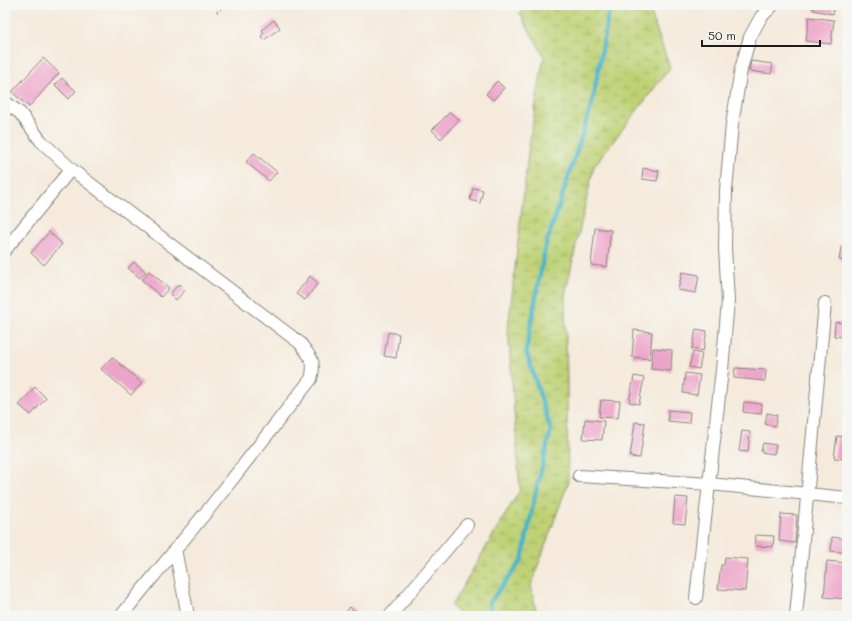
<svg xmlns="http://www.w3.org/2000/svg" width="852" height="621" font-family="Mali,sans-serif">
  <style>
    .wetland { fill: url(#wetland-marsh); stroke: #6d7748 }
    .lines { fill: none; stroke-linecap: round; stroke-linejoin: round }
    .stream { stroke: #48b4c5; stroke-width: 4.5 }
    .building { fill: #eda4ca }
    .street-casing { stroke: #88837c; stroke-width: 14 }
    .path { stroke: #88837c; stroke-width: 2.5; stroke-dasharray: 1 3; stroke-linecap: butt }
    .street { stroke: #fff; stroke-width: 12 }
  </style>
  <defs>
    <pattern id="wetland-marsh" width="20" height="14" patternUnits="userSpaceOnUse"><rect width="20" height="14" fill="#bed275"/><path d="M1 5h8M5 5V1M11 12h8M15 12V8" fill="none" stroke="#a3b465"/></pattern>
  </defs>
  <rect width="100%" height="100%" fill="#f6f6f2"/>
  <filter id="ink" filterUnits="userSpaceOnUse"><feTurbulence type="fractalNoise" baseFrequency=".025" numOctaves="2"/><feDisplacementMap in="SourceGraphic" scale="8" xChannelSelector="R" yChannelSelector="G"/><feConvolveMatrix kernelMatrix="1 2 1 2 8 2 1 2 1" color-interpolation-filters="sRGB"/></filter>
  <filter id="wash" filterUnits="userSpaceOnUse"><feTurbulence type="fractalNoise" baseFrequency=".012" numOctaves="4" result="noise"/><feDisplacementMap in="SourceGraphic" scale="16" xChannelSelector="R" yChannelSelector="G"/><feGaussianBlur stdDeviation="0.9" result="paint"/><feColorMatrix in="noise" values="0 0 0 0 0 0 0 0 0 0 0 0 0 0 0 0 0 1.4 0 .05"/><feComposite in="paint" operator="in"/></filter>
  <g filter="url(#wash)">
    <rect width="100%" height="100%" fill="#f5eadb"/>
    <path class="wetland" d="M526,5H648L670,68L594,166L565,295L567,383L568,483L531,585L537,616H461L451,606L520,490L508,329L529,145L544,56L520,14Z"/>
    <g class="lines">
      <path class="stream" d="M492,616L489,603L522,560L535,495L551,430L526,351L545,248L592,104L610,5"/>
    </g>
    <g id="blocks">
      <path class="building" d="M814,5H835L833,14L813,10Z
        M809,17L834,20L831,44L806,41Z
        M274,20L280,28L264,40L261,36L264,33L262,30Z
        M43,58L59,73L29,107L12,92Z
        M751,61L773,64L771,74L749,71Z
        M62,78L76,91L69,99L55,85Z
        M497,81L504,88L493,100L486,94Z
        M450,112L459,120L441,139L432,130Z
        M254,153L277,172L269,181L246,162Z
        M643,168L659,171L657,181L642,179Z
        M473,188L483,190L480,203L470,200Z
        M595,228L611,230L607,267L591,265Z
        M49,232L62,244L44,265L31,253Z
        M841,247L847,248V261L839,260Z
        M134,262L146,272L140,278L128,268Z
        M149,271L169,288L161,297L142,280Z
        M682,272L699,275L696,293L678,290Z
        M310,276L318,283L305,300L296,294Z
        M179,284L185,290L176,300L170,294Z
        M835,322L844,323L843,337L834,336Z
        M696,329L707,331L703,351L692,349Z
        M634,330L652,332L650,359L632,357Z
        M388,332L399,334L396,358L384,356Z
        M653,348L672,350L671,371L651,369Z
        M693,352L702,354L699,369L689,367Z
        M112,357L142,383L131,395L101,369Z
        M735,368L766,370L765,381L734,378Z
        M685,373L700,375L697,395L683,393Z
        M634,376L644,378L639,404L629,402Z
        M35,387L46,398L31,415L19,405Z
        M601,400L620,401L618,418L599,417Z
        M744,402L762,404L761,414L743,412Z
        M668,410L690,412L689,423L668,421Z
        M767,413L777,415L775,426L765,424Z
        M585,419L604,421L602,440L583,439Z
        M635,422L645,423L640,458L630,457Z
        M742,431L750,432L748,452L739,451Z
        M837,436L847,437V459L834,458Z
        M763,443L776,445L774,454L761,452Z
        M675,497L688,498L685,524L673,523Z
        M781,514L797,515L795,543L779,541Z
        M756,535L774,536L773,547L755,546Z
        M832,537L847,539V553L831,551Z
        M725,557L748,559L745,591L718,589L721,565H724Z
        M827,561L847,563V599L824,597Z
        M350,607L359,616H342Z"/>
    </g>
  </g>
  <g filter="url(#ink)">
    <use href="#blocks" fill-opacity="0" stroke="#88837c" stroke-width="1"/>
    <g class="lines">
      <defs>
        <path id="street" d="M5,102L20,113L41,141L71,169L300,343C311,358 316,361 311,379L212,505L121,616
          M5,250L71,169
          M579,476L710,484L847,498
          M175,549L188,616
          M696,598L722,370L728,301L725,248L726,190L732,125L741,69L750,37L761,17L773,5
          M390,616L467,525
          M796,616L825,303"/>
      </defs>
      <use href="#street" class="street-casing"/>
      <path class="path" d="M217,12L225,5"/>
      <use href="#street" class="street"/>
    </g>
  </g>
  <rect width="852" height="621" fill="none" stroke="#f6f6f2" stroke-width="20"/>
  <path d="M702 40v6h118v-6" fill="none" stroke="#1c1c1c" stroke-width="2"/>
  <text x="708" y="40" font-size="12" fill="#1c1c1c" stroke="#f6f6f2" stroke-width="3" paint-order="stroke">50 m</text>
</svg>
